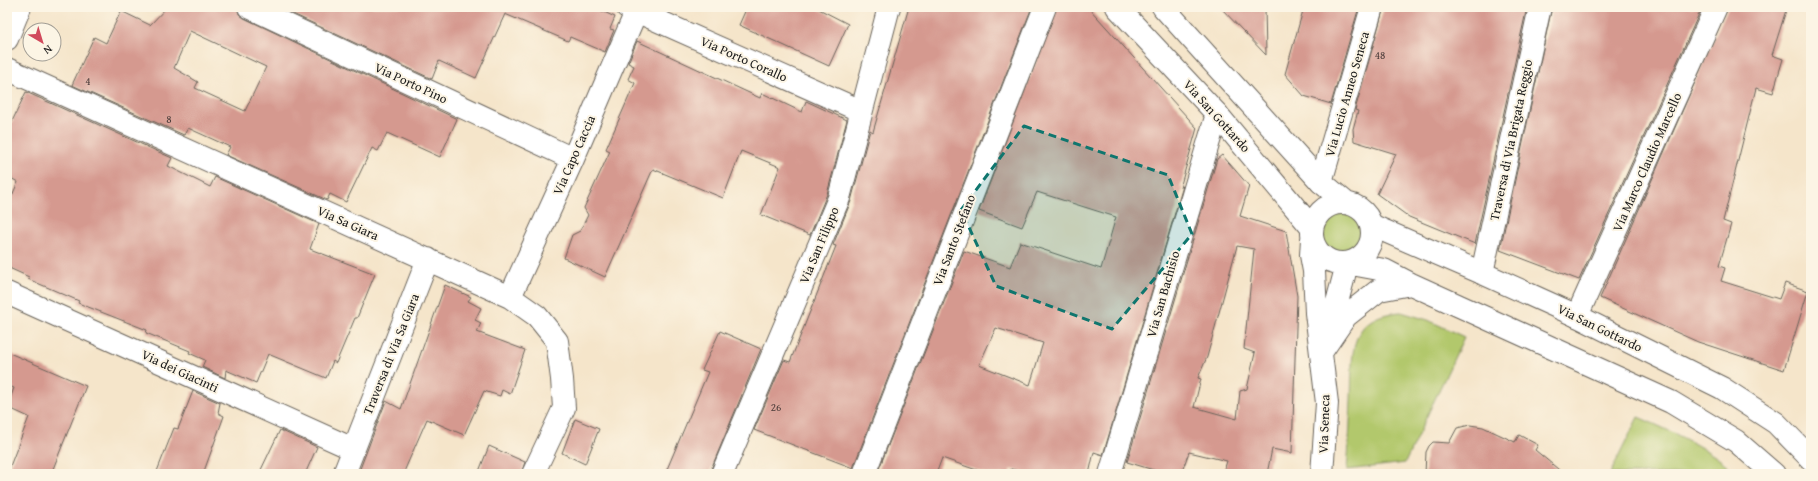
<svg xmlns="http://www.w3.org/2000/svg" width="1818" height="481" font-family="'Gentium Book Plus',serif">
  <style>
    .green { fill: #b2c86c; stroke: #677244 }
    .building { fill: #d5998f; fill-rule: evenodd }
    .lines { fill: none; stroke-linecap: round; stroke-linejoin: round }
    .street-casing { stroke: #686259; stroke-width: 24 }
    .secondary-casing { stroke: #686259; stroke-width: 24 }
    .street { stroke: #fff; stroke-width: 22 }
    .secondary { stroke: #fff; stroke-width: 22 }
    .marked { fill: #0f766e; fill-opacity: 0.2; stroke: #0f766e; stroke-width: 3; stroke-dasharray: 8 5; stroke-linejoin: round }
    .labels { text-anchor: middle; dominant-baseline: central; stroke-width: 4; stroke-linejoin: round; paint-order: stroke }
    .number-label { font-size: 11px; fill: #4a3b39 }
    .street-label { font-size: 13px; fill: #1c1c1c; stroke: #fcf5e5 }
  </style>
  <rect width="100%" height="100%" fill="#fcf5e5"/>
  <filter id="ink" filterUnits="userSpaceOnUse"><feTurbulence type="fractalNoise" baseFrequency=".025" numOctaves="2"/><feDisplacementMap in="SourceGraphic" scale="8" xChannelSelector="R" yChannelSelector="G"/><feConvolveMatrix kernelMatrix="1 2 1 2 8 2 1 2 1" color-interpolation-filters="sRGB"/></filter>
  <filter id="wash" filterUnits="userSpaceOnUse"><feTurbulence type="fractalNoise" baseFrequency=".012" numOctaves="4" result="noise"/><feDisplacementMap in="SourceGraphic" scale="16" xChannelSelector="R" yChannelSelector="G"/><feGaussianBlur stdDeviation="0.9" result="paint"/><feColorMatrix in="noise" values="0 0 0 0 0 0 0 0 0 0 0 0 0 0 0 0 0 1.4 0 .05"/><feComposite in="paint" operator="in"/></filter>
  <g filter="url(#wash)">
    <rect width="100%" height="100%" fill="#f5e5ca"/>
    <path class="green" d="M1333,203C1338,203 1344,202 1349,203C1354,204 1358,207 1362,211C1381,226 1371,251 1352,261C1347,263 1339,262 1334,263L1318,251L1316,217Z
      M1401,312L1428,320L1464,337L1405,463L1347,470C1349,446 1350,423 1351,399C1353,357 1345,316 1401,312Z
      M1638,417C1666,429 1716,451 1736,474H1610Z"/>
    <g id="blocks">
      <path class="building" d="M167,7H237L239,14L244,18L457,119L440,157L387,133L378,151L372,148L346,202L330,194L327,200L226,155L230,147L188,128L184,135L72,85L94,37L106,43L121,11L150,25ZM190,31L266,67L245,111L195,88L198,82L174,68Z
        M278,7H593L615,17L610,29L614,30L605,52L570,37L568,41L505,14L476,78L439,61L432,79Z
        M747,7H815L848,24L829,66L739,25Z
        M909,7H1032L853,468L754,430L784,360L790,362L836,246L833,245L851,201L870,130L873,132Z
        M1057,7H1088L1197,128L1180,188L1183,186L1103,455L1094,452L1089,474H1029L1011,469L1009,474H988L942,458L936,474H877L964,251L1010,267L1020,242L1101,269L1116,217L1037,192L1022,227L979,211ZM996,328L1043,343L1030,385L979,365Z
        M1220,7H1265L1266,55Z
        M1304,7H1359L1331,104L1304,96L1285,74Z
        M1384,7H1527L1475,244L1409,217L1377,194L1396,154L1354,141L1353,129L1358,111L1355,110Z
        M1552,7H1702L1579,280L1500,250Z
        M1728,7H1787L1772,55L1783,59L1773,93L1756,88L1723,221L1731,224L1719,266L1725,268L1721,281L1779,299L1785,283L1808,291L1784,370L1698,342L1600,298Z
        M637,41L760,98L762,93L802,112L806,101L847,120L827,194L810,235L761,215L780,167L741,151L723,198L653,169L605,277L564,258L572,235L580,231L588,215L584,208L610,151L606,149L635,83L628,79L634,66L628,63Z
        M26,92L172,158L168,166L210,187L215,177L319,224L310,249L375,274L357,318H355L336,363L333,361L326,378L268,354L256,383L226,370L225,378L202,367L205,360L189,353L190,351L146,333L147,330L78,303L79,301L28,279L29,277L7,267V207L18,182L7,176V132Z
        M1222,155L1249,186L1240,216L1286,231L1297,296L1292,453L1272,449L1267,474H1223L1227,461L1189,452L1181,474H1167L1127,462L1217,159ZM1237,246L1254,249L1244,349L1255,353L1247,389L1240,391L1237,419L1194,407L1201,379L1198,378L1207,357Z
        M445,285L471,297L468,301L481,308L475,320L481,323L477,332L525,350L510,394L502,390L500,396L484,391L464,435L427,419L403,474H358L386,401L401,409Z
        M720,331L761,349L709,474H665L708,372L702,370Z
        M7,352L86,386L51,474H7L29,417L7,407L14,388L7,385Z
        M193,391L220,403L218,413L224,416L203,474H156L174,428L178,429Z
        M575,419L599,429L585,464L562,453Z
        M1470,425L1483,427L1515,442L1519,435L1538,445L1535,450L1564,474H1425L1426,452L1429,446L1433,442L1449,443L1457,428Z
        M280,430L317,447L305,474H259Z
        M489,446L525,462L521,474H478Z"/>
    </g>
  </g>
  <g filter="url(#ink)">
    <use href="#blocks" fill-opacity="0" stroke="#686259" stroke-width="1"/>
    <g class="lines">
      <defs>
        <path id="street" d="M249,7L573,159
          M627,7L861,111
          M7,39L20,7
          M7,69L510,297L537,316L557,341L562,379L564,408L533,474
          M1321,182L1372,7
          M1482,273L1540,7
          M7,293L353,449
          M510,297L573,159L636,12
          M1577,316L1716,7
          M344,474L428,259
          M722,474L839,198L889,7
          M864,474L1045,7
          M1110,474L1217,114"/>
        <path id="secondary" d="M1117,7L1217,114L1312,228
          M1163,7L1321,182L1345,202
          M1312 233a30 30 0 1 1 60 0a30 30 0 1 1-60 0Z
          M1371,225L1482,273L1577,316L1722,388L1776,423L1811,459
          M1312,239L1311,255L1314,271L1316,313L1327,403L1322,474
          M1351,262L1357,265L1384,270L1411,284L1671,402L1736,441L1774,474
          M1334,333L1335,310L1344,276V263
          M1322,351L1346,316L1379,290L1411,284"/>
      </defs>
      <use href="#street" class="street-casing"/>
      <use href="#secondary" class="secondary-casing"/>
      <use href="#street" class="street"/>
      <use href="#secondary" class="secondary"/>
    </g>
  </g>
  <path class="marked" d="M1024,126L1168,175L1192,234L1112,329L996,286L961,210Z"/>
  <g class="labels">
    <g class="number-label">
      <text x="1380" y="55">48</text>
      <text x="88" y="81">4</text>
      <text x="169" y="119">8</text>
      <text x="776" y="407">26</text>
    </g>
    <g class="street-label">
      <text transform="translate(744 59) rotate(24)">Via Porto Corallo</text>
      <text transform="translate(411 83) rotate(25)">Via Porto Pino</text>
      <text transform="translate(1347 94) rotate(-74)">Via Lucio Anneo Seneca</text>
      <text transform="translate(1217 116) rotate(48)">Via San Gottardo</text>
      <text transform="translate(1511 140) rotate(-78)">Traversa di Via Brigata Reggio</text>
      <text transform="translate(574 155) rotate(-66)">Via Capo Caccia</text>
      <text transform="translate(1647 162) rotate(-66)">Via Marco Claudio Marcello</text>
      <text transform="translate(348 223) rotate(24)">Via Sa Giara</text>
      <text transform="translate(954 240) rotate(-69)">Via Santo Stefano</text>
      <text transform="translate(819 245) rotate(-67)">Via San Filippo</text>
      <text transform="translate(1163 294) rotate(-74)">Via San Bachisio</text>
      <text transform="translate(1600 328) rotate(26)">Via San Gottardo</text>
      <text transform="translate(391 354) rotate(-68)">Traversa di Via Sa Giara</text>
      <text transform="translate(180 371) rotate(25)">Via dei Giacinti</text>
      <text transform="translate(1324 424) rotate(-88)">Via Seneca</text>
    </g>
  </g>
  <rect width="1818" height="481" fill="none" stroke="#fcf5e5" stroke-width="24"/>
  <g transform="translate(42 42) rotate(142)"><circle r="19" fill="#fcf5e5" stroke="#a29e95"/>
  <path d="M0-3L7 15L0 10L-7 15Z" fill="#d1495b"/>
  <text y="-6" font-size="11" font-weight="bold" text-anchor="middle" fill="#1c1c1c">N</text>
  </g>
</svg>
